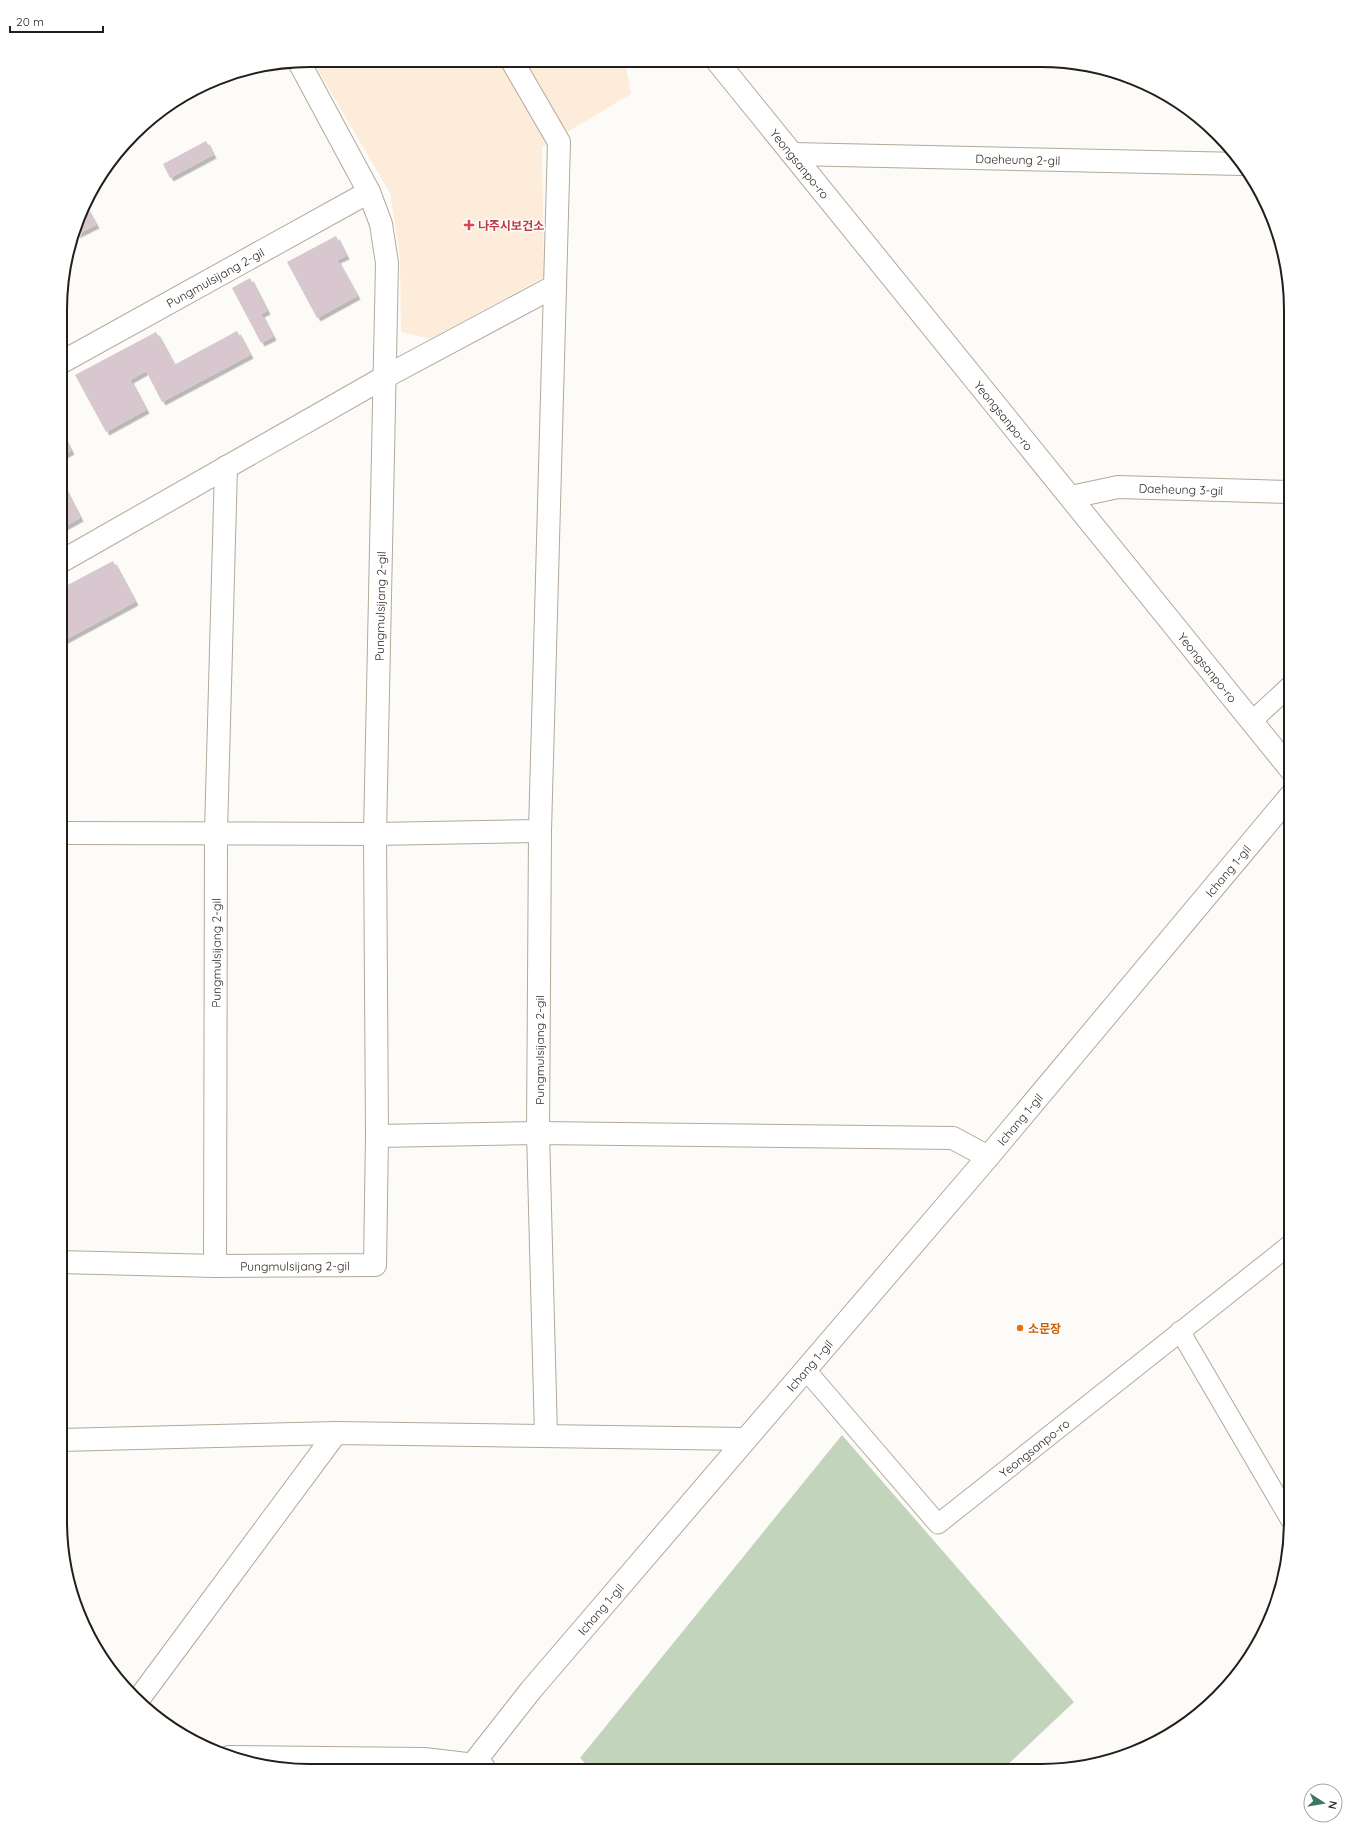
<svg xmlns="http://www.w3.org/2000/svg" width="1351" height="1831" font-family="Quicksand,'Noto Sans KR',sans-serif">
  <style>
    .built { fill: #fdecd9 }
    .green { fill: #c3d4bd }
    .building { fill: #d8c7ce; filter: url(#shadow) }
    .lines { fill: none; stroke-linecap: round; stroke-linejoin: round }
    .lane-casing { stroke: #b3a89b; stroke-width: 21 }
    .street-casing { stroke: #b3a89b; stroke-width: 24 }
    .secondary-casing { stroke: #b3a89b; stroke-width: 24 }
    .lane { stroke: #fff; stroke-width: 19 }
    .street { stroke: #fff; stroke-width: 22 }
    .secondary { stroke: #fff; stroke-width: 22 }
    .health-dot { fill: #e0444e; stroke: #fff; stroke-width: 1.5 }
    .food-dot { fill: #e8710a; stroke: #fff; stroke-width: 1.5 }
    .labels { text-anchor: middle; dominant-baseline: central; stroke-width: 3; stroke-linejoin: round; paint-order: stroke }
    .street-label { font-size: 12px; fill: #221e19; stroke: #fff }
    .health-label { font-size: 12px; font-weight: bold; fill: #be3a42; stroke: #fff; text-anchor: start }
    .food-label { font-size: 12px; font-weight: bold; fill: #c56008; stroke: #fff; text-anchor: start }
    .rim { fill: none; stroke: #221e19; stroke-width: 2 }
  </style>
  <defs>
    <filter id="shadow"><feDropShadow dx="3.5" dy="3.5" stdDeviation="0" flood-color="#0004"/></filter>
  </defs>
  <rect width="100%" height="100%" fill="#fdfbf8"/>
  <path class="built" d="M312,60L625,61L631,94L542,147L544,277L430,339L401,332L400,257L390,193Z"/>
  <path class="green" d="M842,1435L1074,1702L1001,1771L592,1770L580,1758Z"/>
  <path class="building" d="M206,141L213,155L170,178L163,164Z
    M86,207L96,225L76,235Z
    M336,236L346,256L337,260L357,296L317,318L287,262Z
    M250,278L267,311L261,314L273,337L261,343L232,288Z
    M237,331L250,355L162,402L146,371L130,380L146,410L106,432L75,375L156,332L174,365Z
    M62,434L71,451L62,456Z
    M62,483L80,518L62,528Z
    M113,561L135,602L63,641L62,588Z"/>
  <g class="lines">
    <defs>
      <g id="lane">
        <path d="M1252,721L1291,685"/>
        <path d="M1180,1331L1290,1519"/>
        <path id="s1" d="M805,1369L938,1524L1291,1244"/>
      </g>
      <g id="street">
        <path d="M512,61L559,142L540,831L538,1133L546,1435"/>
        <path id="s2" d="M793,154L1242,164"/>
        <path id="s3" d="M62,362L369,192"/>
        <path id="s4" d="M1071,497L1118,487L1291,492"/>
        <path d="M62,561L383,378L555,286"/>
        <path d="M61,833L375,834L540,831"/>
        <path d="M377,1136L538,1133L953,1138L988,1157"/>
        <path id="s5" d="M60,1262L215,1266L375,1265L377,1136L375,834L387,263L381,224L369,192L299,62"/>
        <path id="s6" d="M215,1266L216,832L226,467"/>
        <path d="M60,1440L336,1433L745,1439"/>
        <path d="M138,1700L336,1433"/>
        <path d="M229,1757L424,1759L475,1765L484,1768"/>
        <path id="s7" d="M469,1769L531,1690L988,1157L1291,795"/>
      </g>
      <g id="secondary">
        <path id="s8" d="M717,61L1291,770"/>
      </g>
    </defs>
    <use href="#lane" class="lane-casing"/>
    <use href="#street" class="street-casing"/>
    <use href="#secondary" class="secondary-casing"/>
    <use href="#lane" class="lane"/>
    <use href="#street" class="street"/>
    <use href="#secondary" class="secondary"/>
  </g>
  <path class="health-dot" d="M467 219h4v4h4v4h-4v4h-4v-4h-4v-4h4z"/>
  <circle class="food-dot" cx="1020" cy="1328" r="4"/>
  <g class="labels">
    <g class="street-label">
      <text stroke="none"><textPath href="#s2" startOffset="225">Daeheung 2-gil</textPath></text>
      <text stroke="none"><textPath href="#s8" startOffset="132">Yeongsanpo-ro</textPath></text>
      <text stroke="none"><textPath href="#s3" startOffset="175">Pungmulsijang 2-gil</textPath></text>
      <text stroke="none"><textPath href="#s8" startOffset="456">Yeongsanpo-ro</textPath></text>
      <text stroke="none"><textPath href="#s4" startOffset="111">Daeheung 3-gil</textPath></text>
      <text stroke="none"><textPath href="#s5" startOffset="974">Pungmulsijang 2-gil</textPath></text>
      <text stroke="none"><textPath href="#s8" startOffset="780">Yeongsanpo-ro</textPath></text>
      <text stroke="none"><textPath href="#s7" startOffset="1176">Ichang 1-gil</textPath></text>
      <text stroke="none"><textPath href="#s6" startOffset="313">Pungmulsijang 2-gil</textPath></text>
      <text transform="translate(539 1050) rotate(-90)">Pungmulsijang 2-gil</text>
      <text stroke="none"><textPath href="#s7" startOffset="852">Ichang 1-gil</textPath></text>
      <text stroke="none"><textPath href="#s5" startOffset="235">Pungmulsijang 2-gil</textPath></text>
      <text stroke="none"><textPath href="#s7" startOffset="528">Ichang 1-gil</textPath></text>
      <text stroke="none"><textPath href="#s1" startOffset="327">Yeongsanpo-ro</textPath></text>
      <text stroke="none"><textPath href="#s7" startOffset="207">Ichang 1-gil</textPath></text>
    </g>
    <g class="health-label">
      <text x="478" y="225">나주시보건소</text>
    </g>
    <g class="food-label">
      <text x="1028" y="1328">소문장</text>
    </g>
  </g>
  <path d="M0 0H1351V1831H0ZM310 67H1041A243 243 0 0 1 1284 310V1521A243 243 0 0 1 1041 1764H310A243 243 0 0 1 67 1521V310A243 243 0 0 1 310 67Z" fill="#fff" fill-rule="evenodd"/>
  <path class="rim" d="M310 67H1041A243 243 0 0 1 1284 310V1521A243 243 0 0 1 1041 1764H310A243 243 0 0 1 67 1521V310A243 243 0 0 1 310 67Z"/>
  <g transform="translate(1323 1803) rotate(102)"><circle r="19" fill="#ffffff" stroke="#a7a5a3"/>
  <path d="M0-3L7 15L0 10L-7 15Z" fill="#3b7761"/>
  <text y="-6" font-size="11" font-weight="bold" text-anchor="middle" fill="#221e19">N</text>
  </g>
  <path d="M10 26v6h93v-6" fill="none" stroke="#221e19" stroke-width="2"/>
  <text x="16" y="26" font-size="12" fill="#221e19" stroke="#ffffff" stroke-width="3" paint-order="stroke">20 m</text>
</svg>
